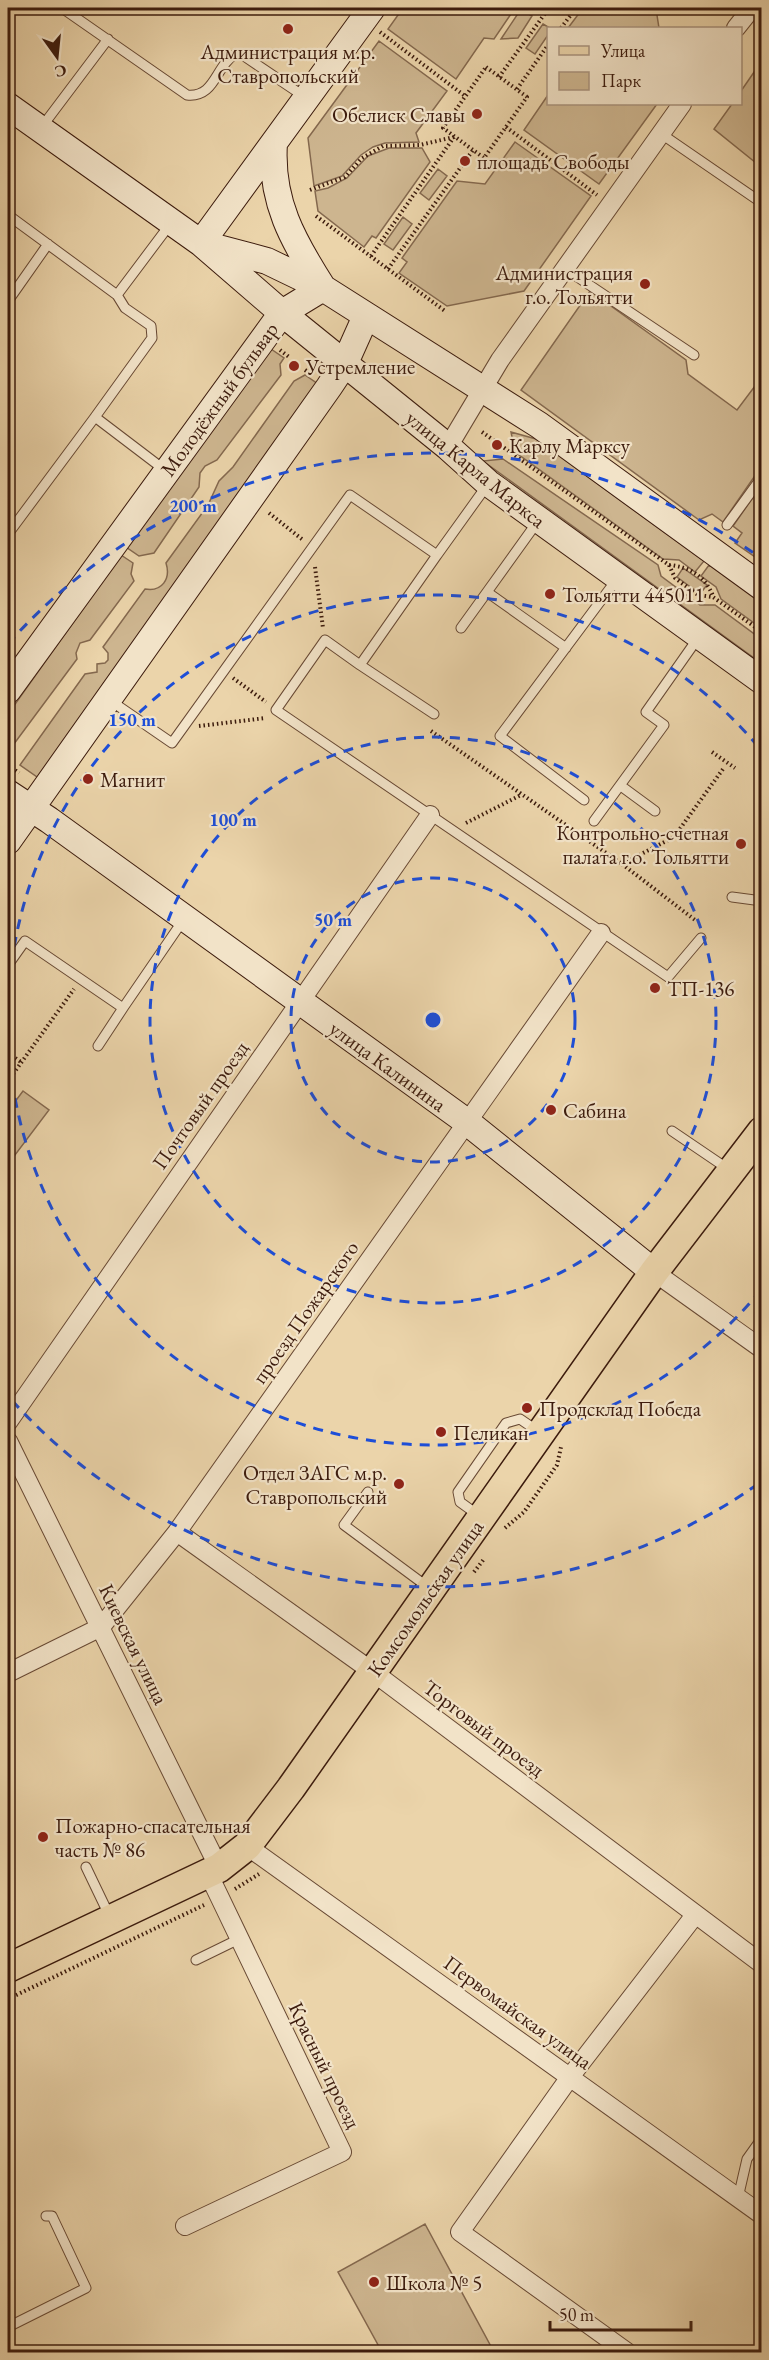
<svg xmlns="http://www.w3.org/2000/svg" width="769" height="2360" font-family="'EB Garamond',serif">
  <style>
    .green { fill: #cdb58f; stroke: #84684e; stroke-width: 1.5 }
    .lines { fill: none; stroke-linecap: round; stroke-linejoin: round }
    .lane-casing { stroke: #684934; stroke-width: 11 }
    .street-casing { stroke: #684934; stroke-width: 20 }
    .secondary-casing { stroke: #3c1b0d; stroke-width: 28 }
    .primary-casing { stroke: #3c1b0d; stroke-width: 31 }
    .path { stroke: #3c1b0d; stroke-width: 4; stroke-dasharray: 1.5 3; stroke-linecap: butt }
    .lane { stroke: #f2e3c8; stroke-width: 9 }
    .street { stroke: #f2e3c8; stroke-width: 18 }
    .secondary { stroke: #f2e3c8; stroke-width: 26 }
    .primary { stroke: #ebd4aa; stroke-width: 28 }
    .ring { fill: none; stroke: #1d4ed8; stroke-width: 3; stroke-dasharray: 10 8 }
    .poi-dot { fill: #8f2418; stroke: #f2e3c8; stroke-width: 2 }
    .labels { text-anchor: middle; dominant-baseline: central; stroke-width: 4.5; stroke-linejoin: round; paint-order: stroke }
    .poi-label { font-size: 21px; fill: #3c1b0d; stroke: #f2e3c8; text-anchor: start }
    .street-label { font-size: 21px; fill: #3c1b0d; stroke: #f2e3c8 }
    .centre { fill: #1d4ed8; stroke: #f2e3c8; stroke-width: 3 }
    .ring-label { font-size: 18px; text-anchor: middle; font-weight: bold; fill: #1d4ed8; stroke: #f2e3c8; stroke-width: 4.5; stroke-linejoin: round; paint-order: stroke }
  </style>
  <rect width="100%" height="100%" fill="#ebd4aa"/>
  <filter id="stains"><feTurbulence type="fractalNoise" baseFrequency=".00333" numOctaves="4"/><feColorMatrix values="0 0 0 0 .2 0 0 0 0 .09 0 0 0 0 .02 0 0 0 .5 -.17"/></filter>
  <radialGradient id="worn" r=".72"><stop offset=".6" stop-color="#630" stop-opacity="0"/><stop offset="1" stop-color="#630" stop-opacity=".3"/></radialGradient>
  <path class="green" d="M403,8H515L494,39L484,38L456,79L388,29Z
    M583,8H654L656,9L659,28H568Z
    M521,9L532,16L518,38L501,39Z
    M543,24L550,28L548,35L535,54L526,48Z
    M379,41L447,91L416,133L419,142L385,143L373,147L361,155L342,176L314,186L308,138Z
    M761,62V167L714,129L732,104H740L741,91Z
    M548,95V104H657L599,184L524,130Z
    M515,142L591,196L524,291L447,306L399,273L407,262L402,258L457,181L485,184Z
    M389,148H422L430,162L376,238L372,236L364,247L318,211L315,191L328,188L347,178L368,156Z
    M438,169L447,176L429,200L420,193Z
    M403,217L412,224L393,250L384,244Z
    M590,291L686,360L688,374L737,410L761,378V467L723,522L712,514L699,520L521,390Z
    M271,349L284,358L280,364L281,375L217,460L205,466L200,473L199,487L154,553L139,556L126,547Z
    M305,375L318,384L40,779L20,765L85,674L97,672V664L105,663L108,660V653L103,647L145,589C162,592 171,579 166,563L208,505L219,481L233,467L294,381Z
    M511,432L536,439L704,561L695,572L679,560L663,559L515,452Z
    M503,459L658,565L661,576L700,605H715L761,639V663L483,461Z
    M761,486V561L735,543L742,533L733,526Z
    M121,555L133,563L131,574L134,581L90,640L80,643L76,653L77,659L8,752V714Z
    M709,565L761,603V628L721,599L716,587L701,576Z
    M683,568L707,585L700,594L677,577Z
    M23,1091L49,1110L15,1155L8,1149V1111Z
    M425,2224L494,2352H382L338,2272Z"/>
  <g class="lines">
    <defs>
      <path id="lane" d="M62,8L187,95C216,98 215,65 236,54L244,56L305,97
        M41,128L108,39
        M660,133L762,203
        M8,215L117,295L125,308L151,326L152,338L95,417L166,471
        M564,268L694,355
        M117,295L171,223
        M8,301L48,244
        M538,521L487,592L566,648
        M727,525L762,477
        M8,534L95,417
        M437,555L488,484
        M461,628L487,592
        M360,665L434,714
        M111,701L172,743L350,495L437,555L360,665L325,640L276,710L668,977L701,938
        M621,786L655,811
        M584,800L500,736L617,579
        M594,821L664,725L646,712L698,638
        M732,897L762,901
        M8,965L25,941L123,1008L184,919
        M98,1046L123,1008
        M672,1131L728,1169
        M368,1492L344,1525L429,1588
        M478,1515L460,1502L458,1492L506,1423L520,1419L539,1432
        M86,1867L110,1917
        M196,1960L239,1939
        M738,2198L747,2159L762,2138
        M8,2327L86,2288L52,2216H46"/>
      <path id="street" d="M736,28L752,8
        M448,447L500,360L682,104
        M654,1272L762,1349
        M8,1422L430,815
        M8,1441L219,1868
        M177,1532L373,1672L762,1964
        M8,1673L101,1627L177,1532L601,933
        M247,1846L762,2215
        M185,2226L342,2152L208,1873
        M627,2352L460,2232L570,2077L695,1915"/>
      <path id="secondary" d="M8,106L201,243L282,313L448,447L488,483L762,681
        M201,243L372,8
        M207,245L267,261L323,288L539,425L762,587
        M8,690L282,313L323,288C293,241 270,201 274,143
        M8,793L49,820L467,1122L654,1272
        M8,841L329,387L345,363L366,316"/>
      <path id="primary" d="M8,1968L219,1868L247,1846L291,1788L654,1272L762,1131"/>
    </defs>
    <use href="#lane" class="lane-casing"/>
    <use href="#street" class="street-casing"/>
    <use href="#secondary" class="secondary-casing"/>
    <use href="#primary" class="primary-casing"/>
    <path class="path" d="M561,28L576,8
      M380,32L465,96
      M486,67L527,97L484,158L443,128Z
      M499,77L549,8
      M517,89L548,45
      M506,127L597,195
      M310,190L345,177L362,158L383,146L420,145L454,137
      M316,216L445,311
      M371,256L454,137
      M388,269L473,150
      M280,350L289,357
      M305,370L312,375
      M482,432L669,565L675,578L698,595L713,597L762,632
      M269,513L303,540
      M669,565C690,567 705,576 713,596
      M315,567L323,628
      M233,678L266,702
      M199,726L266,718
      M431,731L622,864L674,837L723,769
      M712,752L735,768
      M8,765L19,773
      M466,823L521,795
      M622,864L695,920
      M8,1053L21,1062
      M8,1081L74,989
      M505,1528L524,1512L557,1465L561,1447
      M474,1572L484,1559
      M235,1889L259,1874
      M8,1999L204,1905"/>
    <use href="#lane" class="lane"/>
    <use href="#street" class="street"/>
    <use href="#secondary" class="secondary"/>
    <use href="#primary" class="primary"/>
  </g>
  <g class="ring">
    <circle cx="433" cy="1020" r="142"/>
    <circle cx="433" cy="1020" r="283"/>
    <path d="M761 1290A425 425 0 1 1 761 750"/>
    <path d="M758 1484A567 567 0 0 1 8 1396M8 644A567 567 0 0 1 758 556"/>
  </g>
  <g class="poi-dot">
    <circle cx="288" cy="29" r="6"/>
    <circle cx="477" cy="114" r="6"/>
    <circle cx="465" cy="161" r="6"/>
    <circle cx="645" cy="284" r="6"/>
    <circle cx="294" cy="366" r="6"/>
    <circle cx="497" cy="445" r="6"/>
    <circle cx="550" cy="594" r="6"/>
    <circle cx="88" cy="779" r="6"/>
    <circle cx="741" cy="844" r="6"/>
    <circle cx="655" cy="988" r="6"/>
    <circle cx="551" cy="1110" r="6"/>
    <circle cx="527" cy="1408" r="6"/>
    <circle cx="441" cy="1432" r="6"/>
    <circle cx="399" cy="1484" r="6"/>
    <circle cx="43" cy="1837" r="6"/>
    <circle cx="374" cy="2282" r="6"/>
  </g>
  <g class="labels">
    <g class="poi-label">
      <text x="288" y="51" text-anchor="middle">Администрация м.р.<tspan x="288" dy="24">Ставропольский</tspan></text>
      <text x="465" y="114" text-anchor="end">Обелиск Славы</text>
      <text x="477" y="161">площадь Свободы</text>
      <text x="633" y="272" text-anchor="end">Администрация<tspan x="633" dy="24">г.о. Тольятти</tspan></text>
      <text x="306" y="366">Устремление</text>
      <text x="509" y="445">Карлу Марксу</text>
      <text x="562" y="594">Тольятти 445011</text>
      <text x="100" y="779">Магнит</text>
      <text x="729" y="832" text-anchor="end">Контрольно-счетная<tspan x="729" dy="24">палата г.о. Тольятти</tspan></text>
      <text x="667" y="988">ТП-136</text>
      <text x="563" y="1110">Сабина</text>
      <text x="539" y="1408">Продсклад Победа</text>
      <text x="453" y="1432">Пеликан</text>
      <text x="387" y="1472" text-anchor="end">Отдел ЗАГС м.р.<tspan x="387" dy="24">Ставропольский</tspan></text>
      <text x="55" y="1825">Пожарно-спасательная<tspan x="55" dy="24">часть № 86</tspan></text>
      <text x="386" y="2282">Школа № 5</text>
    </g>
    <g class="street-label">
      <text transform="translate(219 399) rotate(-54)">Молодёжный бульвар</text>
      <text transform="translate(476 469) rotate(39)">улица Карла Маркса</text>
      <text transform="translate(388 1066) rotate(36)">улица Калинина</text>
      <text transform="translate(200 1105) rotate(-55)">Почтовый проезд</text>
      <text transform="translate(305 1312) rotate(-55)">проезд Пожарского</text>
      <text transform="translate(425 1598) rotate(-55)">Комсомольская улица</text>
      <text transform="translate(134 1644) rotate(64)">Киевская улица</text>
      <text transform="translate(484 1728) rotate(37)">Торговый проезд</text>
      <text transform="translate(518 2012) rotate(36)">Первомайская улица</text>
      <text transform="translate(325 2065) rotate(64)">Красный проезд</text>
    </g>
  </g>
  <circle cx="433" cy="1020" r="9" class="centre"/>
  <g class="ring-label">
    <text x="193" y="512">200 m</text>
    <text x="132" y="726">150 m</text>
    <text x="233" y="826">100 m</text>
    <text x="333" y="926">50 m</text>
  </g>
  <rect width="769" height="2360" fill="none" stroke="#ebd4aa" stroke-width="30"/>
  <rect x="9" y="9" width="751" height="2342" fill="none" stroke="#3c1b0d" stroke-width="3"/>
  <rect x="15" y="15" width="739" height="2330" fill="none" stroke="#3c1b0d" stroke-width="1.5"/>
  <rect x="547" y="27" width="195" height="78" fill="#f2e3c8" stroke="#a9937d" stroke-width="1.5"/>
  <rect x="559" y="46" width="30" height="9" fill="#ebd4aa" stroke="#a9937d" stroke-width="1.5"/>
  <text x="601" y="57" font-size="18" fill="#3c1b0d">Улица</text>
  <rect x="559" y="72" width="30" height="18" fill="#cdb58f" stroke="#a9937d" stroke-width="1.5"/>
  <text x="601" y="87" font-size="18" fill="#3c1b0d">Парк</text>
  <g transform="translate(57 57) rotate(165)" stroke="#f2e3c8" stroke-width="4.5" paint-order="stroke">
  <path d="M0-4.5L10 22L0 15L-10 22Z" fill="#3c1b0d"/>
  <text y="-9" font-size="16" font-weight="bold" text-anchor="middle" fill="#3c1b0d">С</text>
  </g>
  <path d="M550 2321v9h141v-9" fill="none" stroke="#3c1b0d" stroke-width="3"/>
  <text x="559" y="2321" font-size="18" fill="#3c1b0d" stroke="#f2e3c8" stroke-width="4.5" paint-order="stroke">50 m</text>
  <rect width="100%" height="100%" filter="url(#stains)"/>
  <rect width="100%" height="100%" fill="url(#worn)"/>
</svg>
